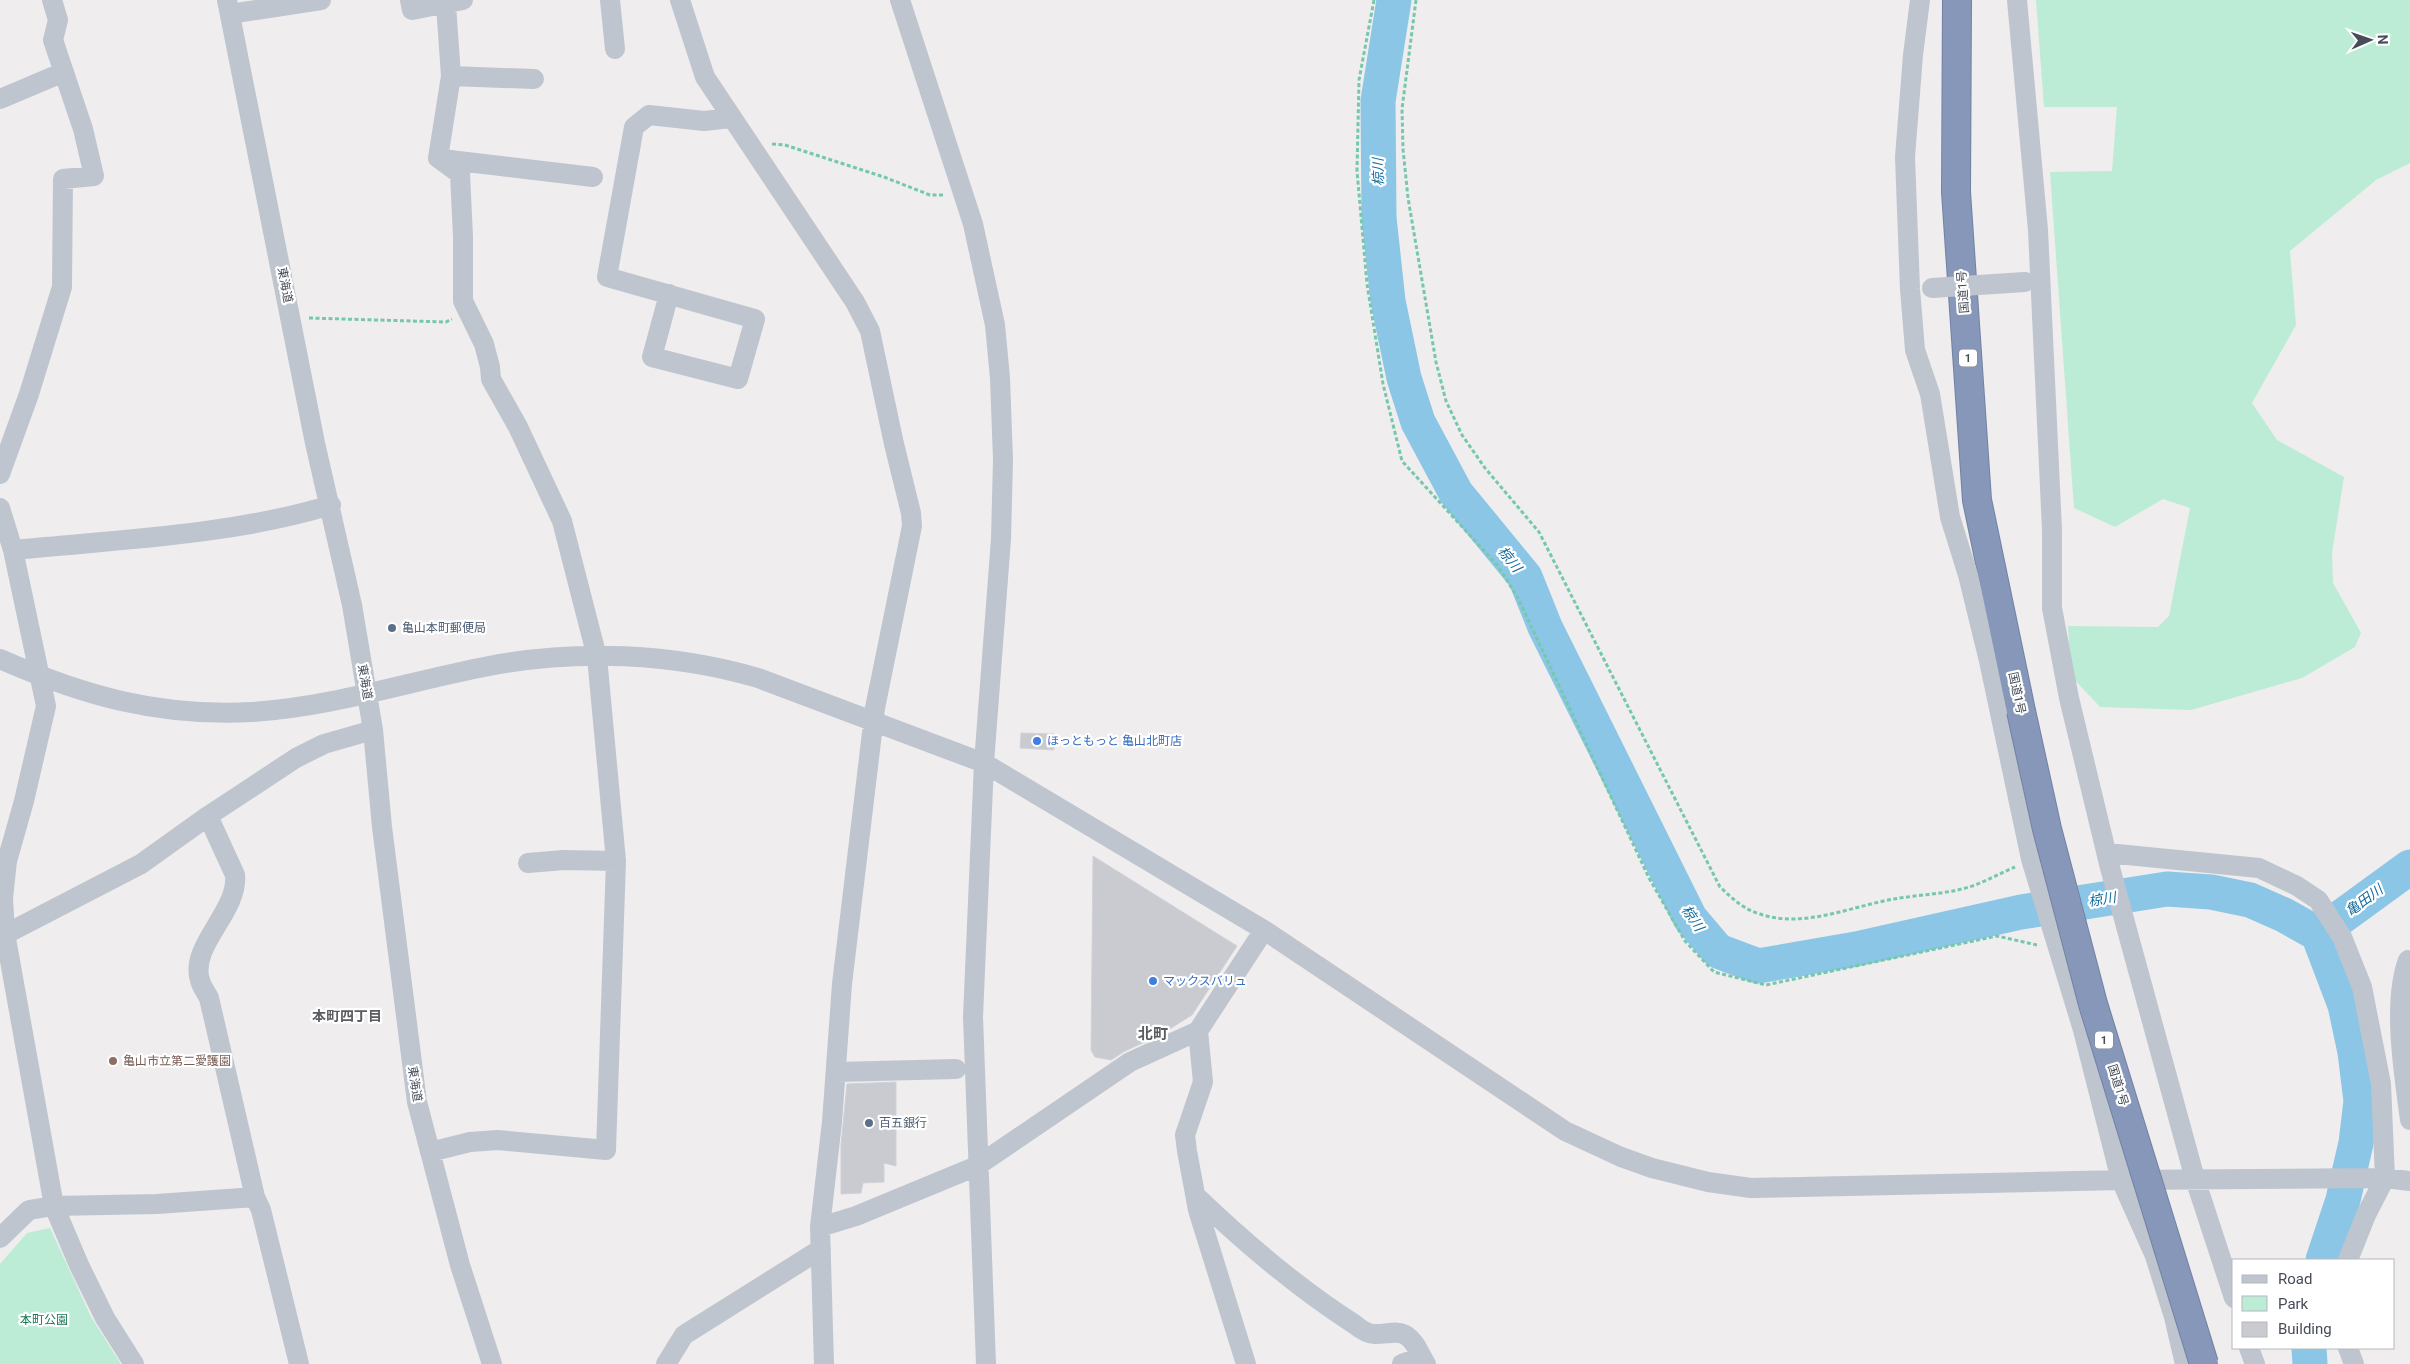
<svg xmlns="http://www.w3.org/2000/svg" width="2410" height="1364" font-family="Roboto,'Noto Sans JP',sans-serif">
  <style>
    .green { fill: #bcecd6 }
    .lines { fill: none; stroke-linecap: round; stroke-linejoin: round }
    .river { stroke: #8bc6e6; stroke-width: 35 }
    .building { fill: #cacbd1; stroke: #d1d2d8 }
    .highway-casing { stroke: #7282a5; stroke-width: 30 }
    .path { stroke: #76c8ac; stroke-width: 3; stroke-dasharray: 4 2.5; stroke-linecap: butt }
    .minor { stroke: #bec5ce; stroke-width: 20 }
    .highway { stroke: #8697b9; stroke-width: 28 }
    .highway-bridge-casing { stroke: #7282a5; stroke-width: 30; stroke-linecap: butt }
    .minor-bridge { stroke: #bec5ce; stroke-width: 20 }
    .highway-bridge { stroke: #8697b9; stroke-width: 28 }
    .service-dot { fill: #5c6f8a; stroke: #fff; stroke-width: 2 }
    .shop-dot { fill: #3f7fe0; stroke: #fff; stroke-width: 2 }
    .education-dot { fill: #8d6e63; stroke: #fff; stroke-width: 2 }
    .labels { text-anchor: middle; dominant-baseline: central; stroke-width: 4.5; stroke-linejoin: round; paint-order: stroke }
    .shield { fill: #fff; stroke: #7e828b; stroke-width: 1 }
    .shield-label { font-size: 11px; font-weight: bold; fill: #464d59 }
    .street-label { font-size: 12px; fill: #464d59; stroke: #fff }
    .service-label { font-size: 12px; fill: #4e5e75; stroke: #fff; text-anchor: start }
    .shop-label { font-size: 12px; fill: #366cbe; stroke: #fff; text-anchor: start }
    .education-label { font-size: 12px; fill: #785e54; stroke: #fff; text-anchor: start }
    .park-label { font-size: 12px; fill: #1b7656; stroke: #fff }
    .water-label { font-size: 14px; font-style: italic; fill: #136c9f; stroke: #fff }
    .neighbourhood-label { font-size: 14px; font-weight: bold; fill: #5a5c61; stroke: #fff }
    .quarter-label { font-size: 15px; font-weight: bold; fill: #5a5c61; stroke: #fff }
  </style>
  <rect width="100%" height="100%" fill="#efeded"/>
  <path class="green" d="M2036,0H2410V163L2376,180L2290,251L2296,325L2252,403L2277,440L2344,477L2332,553L2333,583L2361,633L2355,647L2302,678L2191,710L2100,707L2071,676L2068,626L2158,627L2169,616L2190,508L2163,499L2115,527L2074,508L2050,172L2112,171L2117,107H2044Z
    M50,1228L91,1317L121,1364H0V1264L27,1233Z"/>
  <g class="lines">
    <path class="river" d="M1394,0L1378,101L1379,218L1388,301L1404,378L1418,422L1456,493L1525,577L1545,627L1690,918L1718,951L1758,966L1856,949L2021,912L2167,889L2211,892L2250,900L2284,915L2318,934L2345,1005L2355,1052L2361,1101L2356,1143L2343,1200L2323,1260
      M2318,934L2410,867
      M2309,1348L2310,1364"/>
  </g>
  <path class="building" d="M1021,733L1054,734V750L1020,748Z
    M1093,856L1237,946L1192,1015L1160,1035L1125,1051L1111,1060L1095,1057L1091,1050Z
    M896,1082V1166L884,1163V1182L863,1183L861,1193L841,1194V1145L847,1084Z"/>
  <g class="lines">
    <defs>
      <path id="highway" d="M1957,0L1956,192L1977,500L2021,711"/>
    </defs>
    <use href="#highway" class="highway-casing"/>
    <path class="path" d="M1374,0L1359,80L1357,171L1367,284L1383,384L1402,461L1498,566L1518,598L1649,878L1685,941L1714,972L1766,985L1997,936L2037,945
      M1416,0L1402,109L1403,149L1408,198L1436,362L1446,401L1462,435L1485,468L1539,532L1720,887C1733,899 1743,909 1760,914C1803,929 1852,906 1894,899C1922,894 1955,894 1980,883C1992,878 2003,872 2015,867
      M772,144L785,145L884,177L930,195H945
      M309,318L446,322L452,319"/>
    <path class="minor" d="M227,0L315,443L352,605L373,730L382,827L417,1102L460,1265L492,1364
      M410,0L412,10L463,0
      M610,0L615,49
      M680,0L705,77L855,302L870,331L894,444L911,513L912,526L875,708L842,984L832,1122L820,1227L824,1364
      M900,0L973,224L995,325L1000,378L1003,460L1001,539L984,763L973,1017L986,1364
      M1920,0L1913,55L1905,157L1910,289L1915,350L1930,394L1950,517L1968,575L1989,661L2031,859L2083,1030L2121,1180L2155,1256L2174,1317L2185,1364
      M2017,0L2038,230L2052,530V608L2069,698L2109,864L2195,1179L2234,1298
      M446,5L451,76L534,79
      M230,14L321,0
      M0,99L64,72
      M442,159L593,177
      M669,294L652,357L738,379L755,319L607,277L634,127L649,115L704,121L731,118
      M0,474L29,394L62,287L63,179L94,176L83,129L53,40L58,20L52,0
      M0,508L13,550L46,706L24,801L7,861L3,898L5,933L54,1206L79,1265L105,1318L134,1364
      M13,550C116,540 233,535 331,505
      M0,659C84,696 159,717 252,712C333,707 410,681 489,666C577,649 673,653 758,678L984,763L1264,930L1565,1131L1621,1157L1652,1168L1708,1182L1751,1188L2121,1180L2385,1178L2410,1181
      M208,816L235,875C239,911 189,946 200,980C201,986 206,992 209,998L255,1197L261,1210L299,1364
      M2107,853L2259,868L2297,886L2318,900L2342,937L2362,987L2381,1084L2385,1178L2366,1215L2348,1260
      M528,863L564,860L616,861
      M0,937L141,864L208,816L296,758L324,744L373,730
      M2408,960C2392,1003 2404,1074 2410,1120
      M1198,1031L1203,1082L1185,1135L1187,1151L1198,1210L1246,1364
      M836,1072L956,1069
      M430,1152L470,1142L498,1140L606,1150L616,861L597,657L562,521L518,427L491,379L490,367L484,344L463,301V237L460,174L438,158L451,76
      M1197,1197C1245,1243 1298,1288 1354,1324C1359,1328 1368,1334 1374,1334C1385,1335 1398,1329 1407,1336C1416,1342 1420,1355 1426,1364
      M820,1227L856,1216L977,1166L1130,1062L1198,1031L1264,930
      M0,1238L29,1210L54,1206L157,1204L255,1197
      M2249,1348L2255,1364
      M2348,1348L2354,1364
      M666,1364L684,1335L821,1249
      M1402,1364L1421,1357"/>
    <use href="#highway" class="highway"/>
    <defs>
      <path id="highway-bridge" d="M2021,711L2047,829L2093,1004L2204,1364"/>
    </defs>
    <use href="#highway-bridge" class="highway-bridge-casing"/>
    <path class="minor-bridge" d="M1932,288L2025,282"/>
    <use href="#highway-bridge" class="highway-bridge"/>
  </g>
  <g class="service-dot">
    <circle cx="392" cy="628" r="5"/>
    <circle cx="869" cy="1123" r="5"/>
  </g>
  <g class="shop-dot">
    <circle cx="1037" cy="741" r="5"/>
    <circle cx="1153" cy="981" r="5"/>
  </g>
  <circle class="education-dot" cx="113" cy="1061" r="5"/>
  <g class="labels">
    <g class="shield">
      <rect x="1959" y="349.5" width="18" height="17" rx="4"/>
      <rect x="2095" y="1031.5" width="18" height="17" rx="4"/>
    </g>
    <g class="shield-label">
      <text x="1968" y="358">1</text>
      <text x="2104" y="1040">1</text>
    </g>
    <g class="street-label">
      <text transform="translate(285 285) rotate(79)">東海道</text>
      <text transform="translate(1963 292) rotate(-94)">国道1号</text>
      <text transform="translate(365 682) rotate(80)">東海道</text>
      <text transform="translate(2017 693) rotate(78)">国道1号</text>
      <text transform="translate(415 1084) rotate(81)">東海道</text>
      <text transform="translate(2118 1085) rotate(73)">国道1号</text>
    </g>
    <g class="service-label">
      <text x="402" y="628">亀山本町郵便局</text>
      <text x="879" y="1123">百五銀行</text>
    </g>
    <g class="shop-label">
      <text x="1047" y="741">ほっともっと 亀山北町店</text>
      <text x="1163" y="981">マックスバリュ</text>
    </g>
    <g class="education-label">
      <text x="123" y="1061">亀山市立第二愛護園</text>
    </g>
    <g class="park-label">
      <text x="44" y="1320">本町公園</text>
    </g>
    <g class="water-label">
      <text transform="translate(1378 172) rotate(-91)">椋川</text>
      <text transform="translate(1510 559) rotate(51)">椋川</text>
      <text transform="translate(2102 899) rotate(-9)">椋川</text>
      <text transform="translate(2364 900) rotate(-36)">亀田川</text>
      <text transform="translate(1693 918) rotate(56)">椋川</text>
    </g>
    <g class="neighbourhood-label">
      <text x="347" y="1016">本町四丁目</text>
    </g>
    <g class="quarter-label">
      <text x="1153" y="1034">北町</text>
    </g>
  </g>
  <rect x="2232" y="1259" width="162" height="90" fill="#ffffff" stroke="#b5b8bd"/>
  <rect x="2242" y="1275" width="25" height="8" fill="#bec5ce" stroke="#b5b8bd"/>
  <text x="2278" y="1284" font-size="15" fill="#464d59">Road</text>
  <rect x="2242" y="1296" width="25" height="15" fill="#bcecd6" stroke="#b5b8bd"/>
  <text x="2278" y="1309" font-size="15" fill="#464d59">Park</text>
  <rect x="2242" y="1322" width="25" height="15" fill="#cacbd1" stroke="#b5b8bd"/>
  <text x="2278" y="1334" font-size="15" fill="#464d59">Building</text>
  <g transform="translate(2370 40) rotate(88)" stroke="#ffffff" stroke-width="4" paint-order="stroke">
  <path d="M0-4L9 19L0 12L-9 19Z" fill="#464d59"/>
  <text y="-8" font-size="14" font-weight="bold" text-anchor="middle" fill="#464d59">N</text>
  </g>
</svg>
